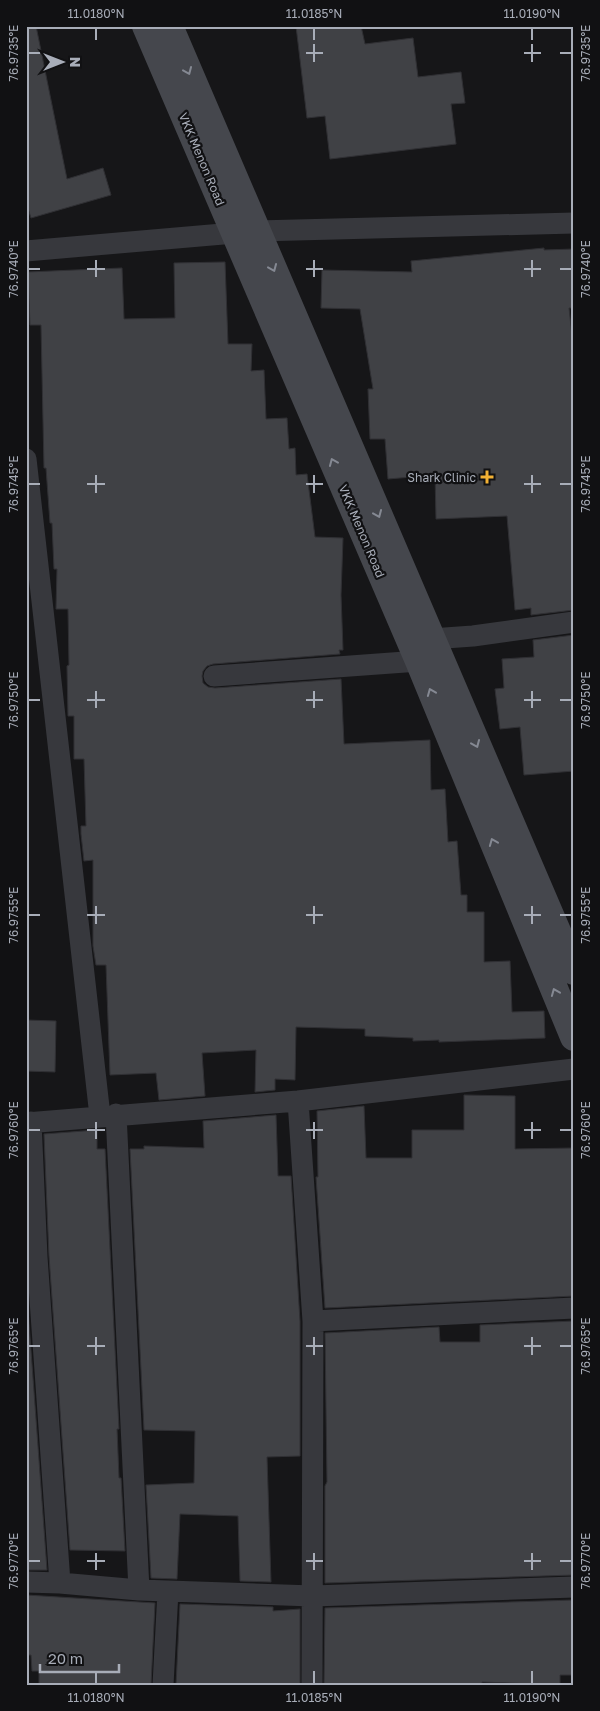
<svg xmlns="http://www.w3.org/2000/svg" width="600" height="1711" font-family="'Golos Text',sans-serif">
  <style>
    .building { fill: #404145; stroke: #303034 }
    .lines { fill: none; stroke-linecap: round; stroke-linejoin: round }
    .street { stroke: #37383d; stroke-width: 21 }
    .secondary { stroke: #45474d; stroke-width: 28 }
    .oneway { stroke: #858993 }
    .ticks { fill: none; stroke: #a8adb8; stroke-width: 2 }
    .poi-dot { fill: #f2b134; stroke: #111113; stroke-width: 2 }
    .labels { text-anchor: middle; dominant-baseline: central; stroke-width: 4.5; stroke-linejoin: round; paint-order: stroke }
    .street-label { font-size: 12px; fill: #a8adb8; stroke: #111113 }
    .poi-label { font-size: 12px; fill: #a8adb8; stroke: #111113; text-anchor: end }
    .neatline { fill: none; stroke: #a8adb8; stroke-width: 2 }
    .ticks-label { font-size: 12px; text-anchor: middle; fill: #a8adb8 }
  </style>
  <rect width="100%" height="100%" fill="#161618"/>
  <path class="building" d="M26,26H36L67,179L103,168L111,195L31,218L26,202Z
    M296,26H361L365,44L413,38L418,77L461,72L465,103L451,104L456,144L330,159L325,116L307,118Z
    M544,248V250L574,249V308H569L574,354V610L531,615V608L515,610L507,516L436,519L435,475L388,479L385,439H370L368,389H373L360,309L321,308L322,270L412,272L411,261Z
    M225,262L228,344H252L251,371L264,370L266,419L287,418L289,449L295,448L296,475L307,474L315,537L343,538L341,595L343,650H339L340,654L213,664L207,666L203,671L202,676L203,683L208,687L215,688L341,679L344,744L430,740L431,790L445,789L448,842L457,841L461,895H467V912H484V962L510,961L512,1012L544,1011L545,1038L439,1042V1040L413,1041V1038L365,1036V1029L296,1027L295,1080L275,1079V1090L255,1092L256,1050L202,1053L205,1096L159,1100L156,1073L110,1075L106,965H96L93,946V860L84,861L81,834V826H86L84,759H74V716H68L67,666L69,665L68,609H56L57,569H54L52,523H50L46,468H44L41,325H30L28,272L122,268L124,319L175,318L174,263Z
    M574,635V771L524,775L520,727L500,729L495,689L504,688L502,659L534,657L533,640Z
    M26,1020L56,1021L55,1072L26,1071Z
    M464,1095L515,1096V1149L574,1148V1296L325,1308L316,1177H318L317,1111L364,1106L366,1158H412V1130H464Z
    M276,1115L278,1176H291L300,1321V1456L267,1457L271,1582L240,1581L238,1516L180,1514L177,1579L151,1578L146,1485L194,1483L195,1431L144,1430L130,1149H144V1146L204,1148L203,1121Z
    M97,1130V1149H105L119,1429H117L119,1478H121L125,1551L70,1550L49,1256L44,1134Z
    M26,1282L47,1570H26Z
    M574,1321V1575L325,1583V1486L327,1482L325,1333L439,1327L440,1342H480V1325Z
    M26,1595L155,1603L151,1685H39V1671H32L31,1655H26Z
    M573,1600V1675H560V1685L482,1682V1685H324L325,1608Z
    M180,1604L273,1607V1611L300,1609V1685H176Z"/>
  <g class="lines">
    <path class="street" d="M26,251L257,231L574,223
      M26,459L100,1116
      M431,639L473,636L574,622
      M214,676L419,661
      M298,1101L313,1321L312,1685
      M116,1114L139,1590L168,1591L163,1685
      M31,1122L37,1257L60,1583
      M26,1123L298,1101L574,1069
      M313,1321L574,1308
      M26,1582L60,1583L139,1590
      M168,1591L313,1596L574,1587"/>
    <path class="secondary" d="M146,26L419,661L574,1037
      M169,26L574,971"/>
  </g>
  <defs><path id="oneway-chevron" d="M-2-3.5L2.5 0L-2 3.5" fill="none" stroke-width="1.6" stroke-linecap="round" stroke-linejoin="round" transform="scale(1.25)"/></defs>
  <g class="oneway">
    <use href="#oneway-chevron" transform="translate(188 71) rotate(67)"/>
    <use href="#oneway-chevron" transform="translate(273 268) rotate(67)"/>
    <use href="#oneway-chevron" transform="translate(333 462) rotate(-113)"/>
    <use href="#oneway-chevron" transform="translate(378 514) rotate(67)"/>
    <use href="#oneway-chevron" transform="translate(431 692) rotate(-112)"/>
    <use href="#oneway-chevron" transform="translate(476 744) rotate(67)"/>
    <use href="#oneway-chevron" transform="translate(493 842) rotate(-112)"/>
    <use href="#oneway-chevron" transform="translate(555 992) rotate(-112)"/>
  </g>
  <path class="ticks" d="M96,28V40M314,28V40M532,28V40M314,44V62M532,44V62M28,53H40M306,53H323M524,53H541M560,53H572M96,260V277M314,260V277M532,260V277M28,269H40M87,269H105M306,269H323M524,269H541M560,269H572M96,475V493M314,475V493M532,475V493M28,484H40M87,484H105M306,484H323M524,484H541M560,484H572M96,691V708M314,691V708M532,691V708M28,700H40M87,700H105M306,700H323M524,700H541M560,700H572M96,906V924M314,906V924M532,906V924M28,915H40M87,915H105M306,915H323M524,915H541M560,915H572M96,1122V1139M314,1122V1139M532,1122V1139M28,1130H40M87,1130H105M306,1130H323M524,1130H541M560,1130H572M96,1337V1355M314,1337V1355M532,1337V1355M28,1346H40M87,1346H105M306,1346H323M524,1346H541M560,1346H572M96,1553V1570M314,1553V1570M532,1553V1570M28,1561H40M87,1561H105M306,1561H323M524,1561H541M560,1561H572M96,1671V1684M314,1671V1684M532,1671V1684"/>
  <path class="poi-dot" d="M484.5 469.5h5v5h5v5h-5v5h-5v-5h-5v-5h5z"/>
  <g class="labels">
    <g class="street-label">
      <text transform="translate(202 159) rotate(67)">VKK Menon Road</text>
      <text transform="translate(362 531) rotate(67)">VKK Menon Road</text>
    </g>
    <g class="poi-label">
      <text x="476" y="477">Shark Clinic</text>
    </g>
  </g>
  <rect width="600" height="1711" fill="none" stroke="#111113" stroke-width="55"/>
  <g transform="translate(62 62) rotate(90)" stroke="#111113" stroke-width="4" paint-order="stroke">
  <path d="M0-4L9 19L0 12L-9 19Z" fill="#a8adb8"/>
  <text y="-8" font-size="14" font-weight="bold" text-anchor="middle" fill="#a8adb8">N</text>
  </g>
  <path d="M40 1664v8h79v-8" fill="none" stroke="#a8adb8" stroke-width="2.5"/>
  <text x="48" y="1664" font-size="15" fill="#a8adb8" stroke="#111113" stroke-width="4" paint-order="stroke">20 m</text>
  <rect x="28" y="28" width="544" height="1656" class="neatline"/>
  <g class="ticks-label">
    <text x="96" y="18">11.0180°N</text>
    <text x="314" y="18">11.0185°N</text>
    <text x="532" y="18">11.0190°N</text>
    <text transform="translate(586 53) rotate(-90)" y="4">76.9735°E</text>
    <text transform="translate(14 53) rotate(-90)" y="4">76.9735°E</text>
    <text transform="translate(586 269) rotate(-90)" y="4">76.9740°E</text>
    <text transform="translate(14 269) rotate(-90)" y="4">76.9740°E</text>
    <text transform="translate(14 484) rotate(-90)" y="4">76.9745°E</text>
    <text transform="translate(586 484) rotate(-90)" y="4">76.9745°E</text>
    <text transform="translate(14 700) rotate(-90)" y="4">76.9750°E</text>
    <text transform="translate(586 700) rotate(-90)" y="4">76.9750°E</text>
    <text transform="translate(14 915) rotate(-90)" y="4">76.9755°E</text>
    <text transform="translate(586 915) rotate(-90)" y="4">76.9755°E</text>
    <text transform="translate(14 1130) rotate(-90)" y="4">76.9760°E</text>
    <text transform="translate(586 1130) rotate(-90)" y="4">76.9760°E</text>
    <text transform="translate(14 1346) rotate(-90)" y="4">76.9765°E</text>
    <text transform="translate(586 1346) rotate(-90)" y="4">76.9765°E</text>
    <text transform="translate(14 1561) rotate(-90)" y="4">76.9770°E</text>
    <text transform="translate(586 1561) rotate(-90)" y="4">76.9770°E</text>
    <text x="96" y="1702">11.0180°N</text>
    <text x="314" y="1702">11.0185°N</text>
    <text x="532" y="1702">11.0190°N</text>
  </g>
</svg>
